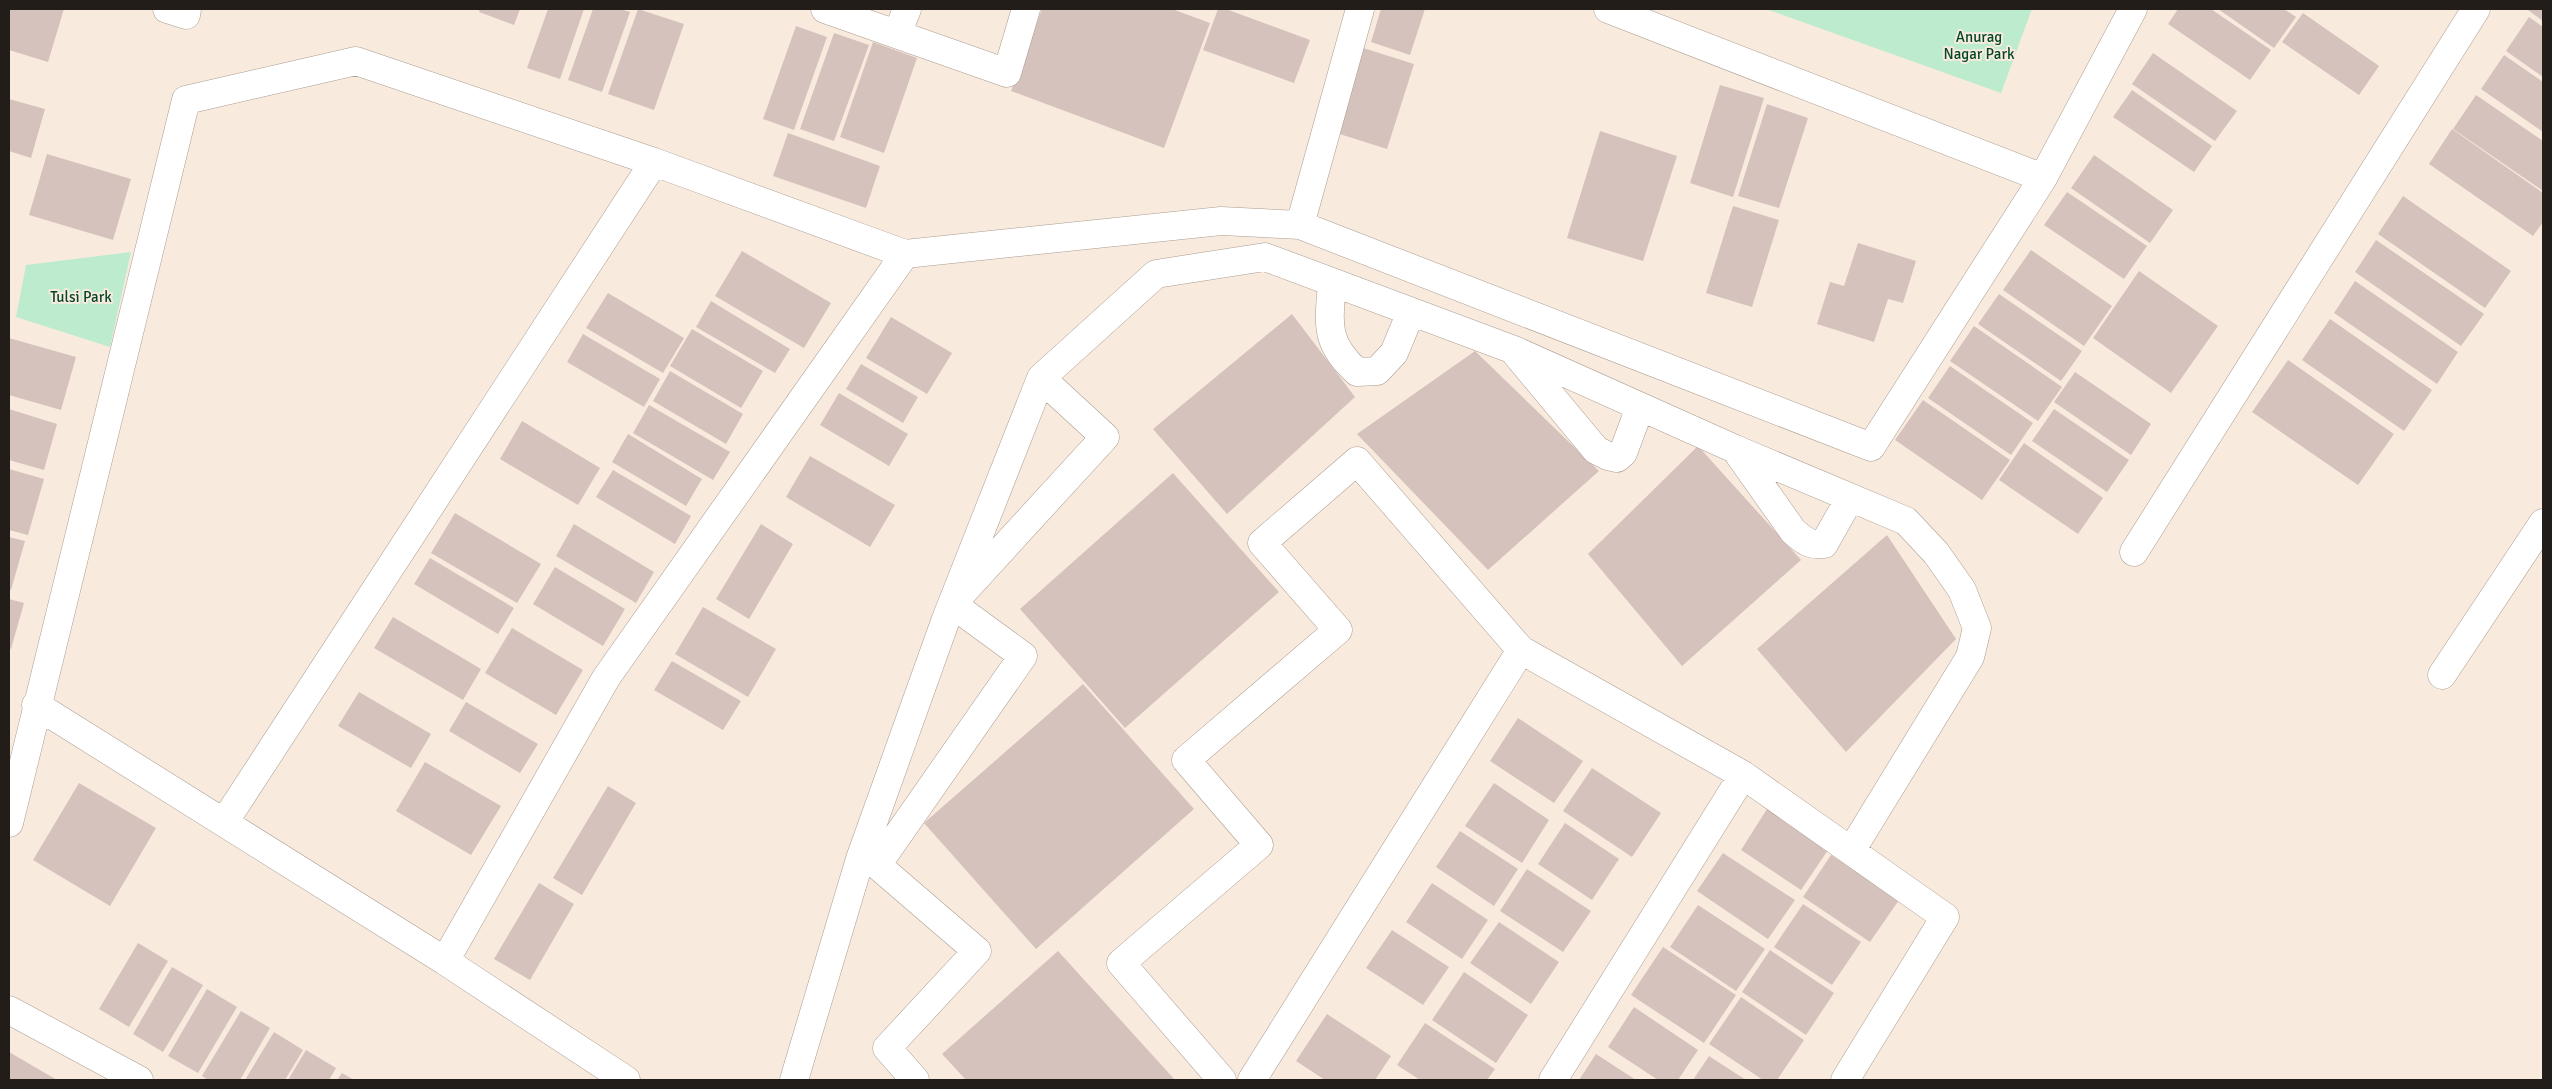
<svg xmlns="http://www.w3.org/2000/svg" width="2552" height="1089" font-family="Signika,sans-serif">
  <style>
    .green { fill: #bdebce }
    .building { fill: #d5c2bc }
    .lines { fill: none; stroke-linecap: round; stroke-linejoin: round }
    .minor-casing { stroke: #ab9d91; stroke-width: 29 }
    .minor { stroke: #fff; stroke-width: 28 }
    .labels { text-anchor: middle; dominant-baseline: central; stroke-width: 4; stroke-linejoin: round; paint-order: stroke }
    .park-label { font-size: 15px; fill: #024628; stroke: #f9eade }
  </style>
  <rect width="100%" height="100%" fill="#f9eade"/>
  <path class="green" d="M1766,9H2032L2001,93Z
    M131,252L110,347L16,317L26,265Z"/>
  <path class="building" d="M9,9H64L48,62L9,50Z
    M480,9H520L514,25L479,12Z
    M548,9H584L560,79L527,68Z
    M593,9H620L630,12L602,92L568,80Z
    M638,9L684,24L654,110L608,94Z
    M1042,9H1172L1210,23L1164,148L1011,91Z
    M1218,9H1226L1310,40L1294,83L1203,50Z
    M1381,9H1425L1410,55L1371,42Z
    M2178,9H2211L2271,50L2250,80L2168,24Z
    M2218,9H2284L2296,17L2274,48Z
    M2529,9H2543V21L2528,10Z
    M2303,13L2379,66L2359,95L2282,42Z
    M2529,17L2543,27V77L2506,51Z
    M796,26L827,37L794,130L763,119Z
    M834,33L869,45L834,141L800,129Z
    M873,42L917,58L884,153L840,137Z
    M1357,46L1414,64L1387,149L1330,131Z
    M2153,53L2237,111L2215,141L2132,84Z
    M2504,55L2543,82V132L2481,89Z
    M1720,85L1764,98L1733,197L1690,183Z
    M2132,90L2212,146L2194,172L2113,117Z
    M2476,95L2543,141V191L2453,129Z
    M9,99L45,109L31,158L9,151Z
    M1767,104L1808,118L1779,208L1738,196Z
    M2452,129L2543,193V222L2533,236L2429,164Z
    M1600,131L1677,156L1643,261L1567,238Z
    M788,133L880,166L866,208L773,176Z
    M47,154L131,179L113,240L29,215Z
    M2094,155L2173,210L2150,243L2071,188Z
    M2067,192L2147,246L2124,279L2044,225Z
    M2403,196L2511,271L2485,308L2378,234Z
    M1733,206L1779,220L1752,307L1706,293Z
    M2376,240L2484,314L2461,346L2355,272Z
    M1858,243L1916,261L1903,303L1888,299L1874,342L1817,324L1830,282L1844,286Z
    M2031,250L2112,306L2084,346L2003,290Z
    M742,251L831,303L804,348L715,296Z
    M2139,271L2218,326L2171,393L2093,338Z
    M2355,281L2458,352L2437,384L2334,313Z
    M608,293L684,338L663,373L586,328Z
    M1999,294L2082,351L2061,381L1978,324Z
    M711,301L790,349L775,373L696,327Z
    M1292,314L1355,397L1227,514L1153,429Z
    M891,317L952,353L927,394L866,358Z
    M2330,319L2432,390L2404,431L2302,360Z
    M1974,326L2062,387L2038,421L1950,361Z
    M692,329L763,371L741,408L670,366Z
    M583,334L660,379L644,407L567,362Z
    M9,338L76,357L61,410L9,395Z
    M1475,351L1599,471L1488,570L1357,434Z
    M2288,360L2394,434L2358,485L2252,412Z
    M861,364L918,397L903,423L846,389Z
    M1950,366L2033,423L2011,455L1928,398Z
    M670,371L743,414L726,444L653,401Z
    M2075,372L2151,424L2131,455L2054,402Z
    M839,393L908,434L889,466L820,425Z
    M1923,400L2010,460L1982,500L1895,440Z
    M649,405L730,452L713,480L633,433Z
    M9,409L57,424L44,470L9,460Z
    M2054,409L2129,460L2107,492L2032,441Z
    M522,421L600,468L578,505L500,459Z
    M628,434L702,479L686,506L612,462Z
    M2024,443L2103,498L2078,534L1999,480Z
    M1698,446L1801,560L1682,666L1588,554Z
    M810,456L895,505L870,547L786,497Z
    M9,469L44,479L28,535L9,530Z
    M613,470L691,516L675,544L596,497Z
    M1173,473L1279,592L1125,728L1020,609Z
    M455,513L541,564L517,603L431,553Z
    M574,524L654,572L636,603L556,556Z
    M761,524L793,544L749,619L716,599Z
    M1887,535L1956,639L1846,752L1757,649Z
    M9,537L25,541L11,590L9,589Z
    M430,558L514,608L498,634L414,584Z
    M555,567L625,609L603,646L533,604Z
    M9,599L24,603L11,649L9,648Z
    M703,607L776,649L748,697L675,654Z
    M393,617L481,669L463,700L374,648Z
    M512,628L583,670L556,715L485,673Z
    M672,661L741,701L723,730L654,690Z
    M1083,684L1194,809L1036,949L924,823Z
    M359,692L431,734L411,768L338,726Z
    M466,702L538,744L520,773L449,731Z
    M1518,718L1583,761L1554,803L1490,761Z
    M425,762L501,806L471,855L396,811Z
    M1592,768L1661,813L1632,857L1563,811Z
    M79,783L156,828L110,906L33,860Z
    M1494,783L1549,820L1522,863L1465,826Z
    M608,786L636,803L582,895L553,878Z
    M1767,809L1828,850L1801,890L1741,850Z
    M1565,823L1619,859L1592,900L1538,864Z
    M1460,831L1518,869L1494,906L1436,867Z
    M1723,853L1795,900L1768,939L1697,891Z
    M1831,855L1899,900L1870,942L1803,897Z
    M1527,869L1591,911L1563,952L1500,911Z
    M539,883L574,904L530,980L494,959Z
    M1432,883L1488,920L1462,959L1406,922Z
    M1803,904L1861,942L1832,985L1774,947Z
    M1698,905L1765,949L1736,991L1670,947Z
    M1499,922L1559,962L1531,1004L1470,963Z
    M1392,930L1449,967L1423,1005L1366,968Z
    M138,943L168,961L129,1027L99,1009Z
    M1663,947L1736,995L1704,1043L1631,995Z
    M1770,950L1834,993L1806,1035L1742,992Z
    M1058,951L1175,1080H966L942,1054Z
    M172,967L203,985L163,1052L133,1034Z
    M1464,972L1528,1015L1496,1063L1432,1020Z
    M207,989L237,1007L198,1073L168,1056Z
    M1741,997L1804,1040L1777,1080H1763L1709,1044Z
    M1634,1007L1698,1050L1678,1080H1658L1608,1047Z
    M241,1011L270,1028L240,1080H208L202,1076Z
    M1327,1014L1391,1056L1375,1080H1325L1296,1061Z
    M1425,1023L1495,1069L1487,1080H1420L1397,1065Z
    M274,1032L303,1050L285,1080H245Z
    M306,1050L336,1068L329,1080H288Z
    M9,1052L57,1080H9Z
    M1596,1054L1636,1080H1579Z
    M1709,1056L1746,1080H1693Z
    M342,1073L354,1080H337Z"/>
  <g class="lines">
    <defs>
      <path id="minor" d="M167,9L186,15L187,9
        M825,9L1007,73L1026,9
        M1608,9L2043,178
        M897,34L907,9
        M1300,225L1360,9
        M1332,282C1329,324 1324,342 1357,372L1377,371L1394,353L1411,312
        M1517,355L1596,450L1608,456L1617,458L1623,453L1640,407
        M1735,449L1793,531C1803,540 1810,546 1824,544L1850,498
        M2134,552L2476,9
        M2442,675L2543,523
        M36,705L445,961L626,1080
        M225,821L654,162
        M9,823L186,100L356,61L654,162L905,254L1221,221L1300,225L1871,447L2043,178L2133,9
        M445,961L606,678L905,254
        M9,1010L139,1080
        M794,1080L860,859L946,619L1041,378L1156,274L1265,257L1514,350L1735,449L1906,521L1936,553L1962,590L1977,628L1970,657L1851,851
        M915,1080L887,1048L977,951L877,865L1023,656L952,604L1105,437L1041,378
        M1222,1080L1121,963L1259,845L1186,760L1338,630L1262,543L1357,461L1521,650
        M1252,1080L1521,650L1743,775L1945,917L1845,1080
        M1553,1080L1743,775"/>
    </defs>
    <use href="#minor" class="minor-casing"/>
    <use href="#minor" class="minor"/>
  </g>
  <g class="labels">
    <g class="park-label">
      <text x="1979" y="37">Anurag<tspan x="1979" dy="17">Nagar Park</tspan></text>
      <text x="81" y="297">Tulsi Park</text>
    </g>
  </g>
  <rect width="2552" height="1089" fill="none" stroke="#221d19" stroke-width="20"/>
</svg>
